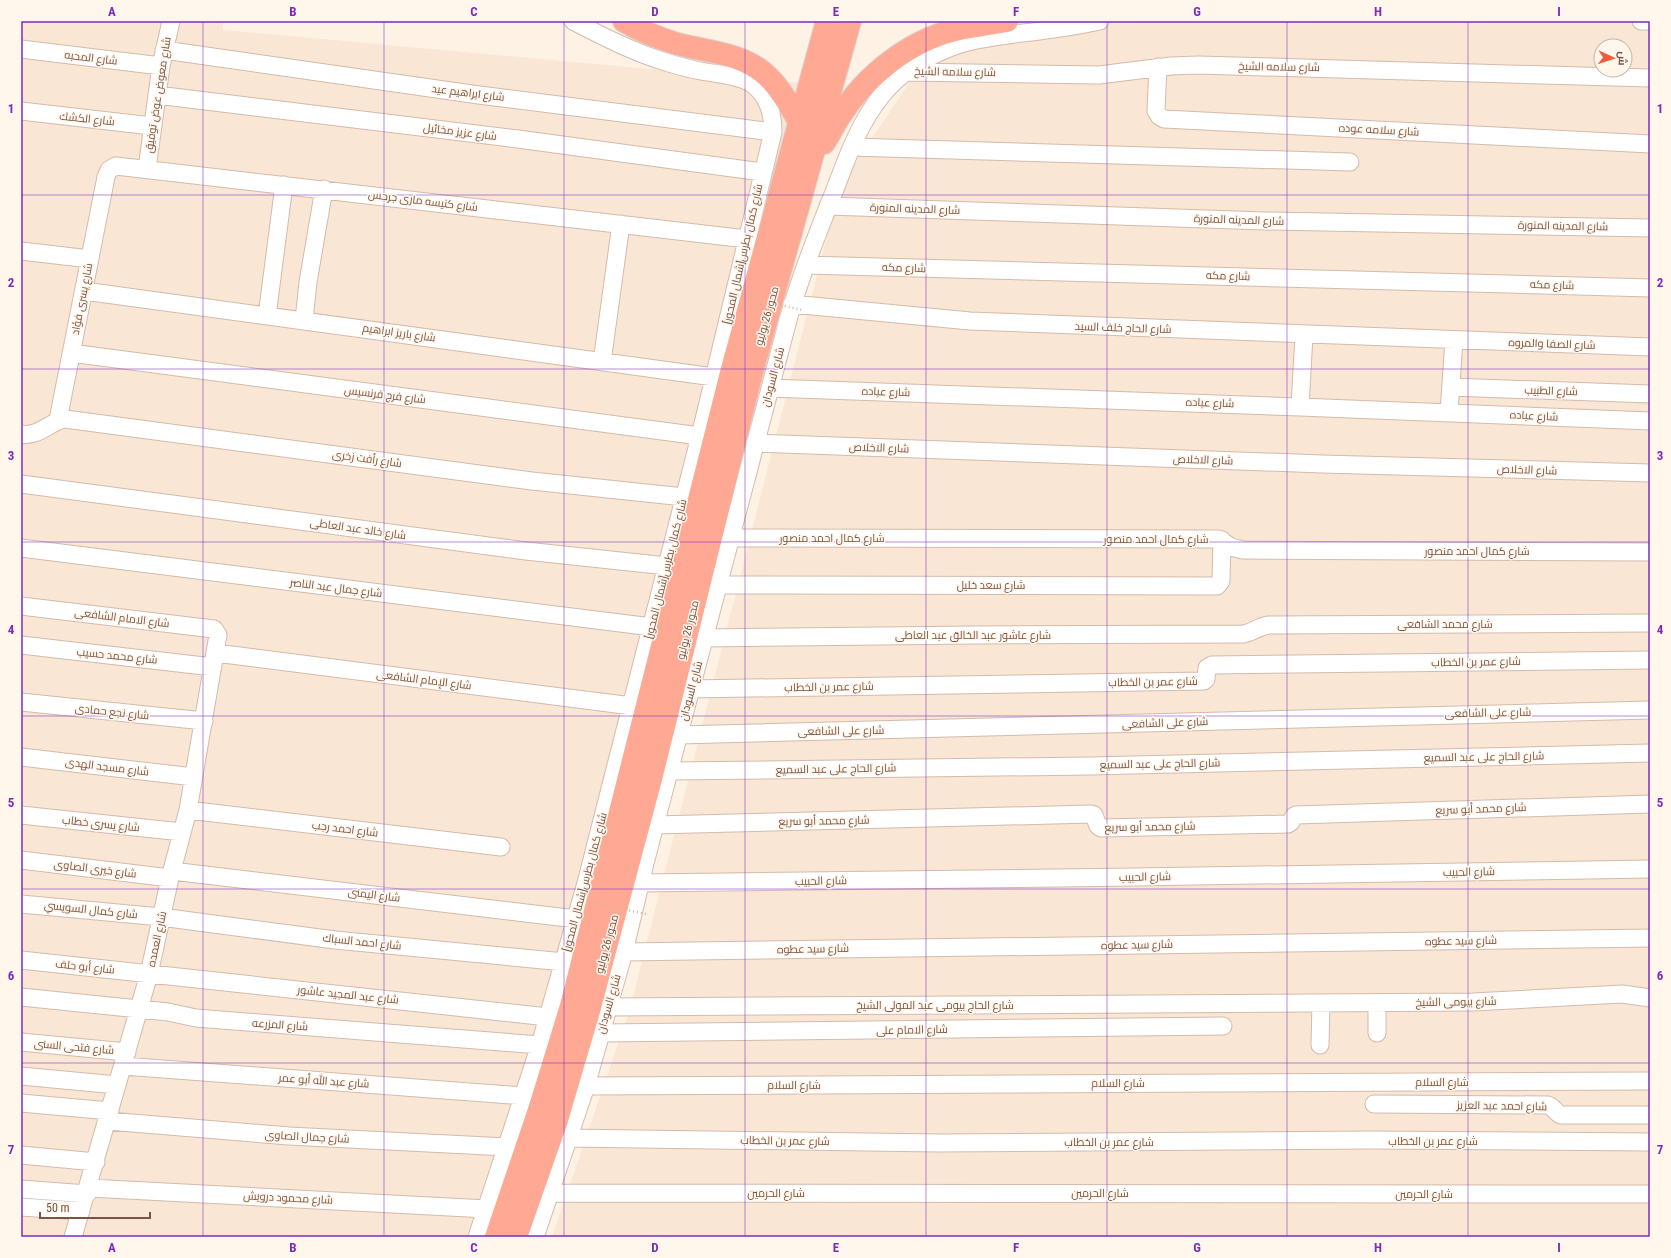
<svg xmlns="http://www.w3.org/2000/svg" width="1671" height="1258" font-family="'Roboto Condensed',Cairo,sans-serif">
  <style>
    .residential { fill: #f9e6d4; fill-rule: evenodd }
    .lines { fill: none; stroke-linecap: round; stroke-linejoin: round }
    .minor-casing { stroke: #d4bbab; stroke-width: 19 }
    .highway-casing { stroke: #dcd3cf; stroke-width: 24 }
    .minor { stroke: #fff; stroke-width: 17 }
    .highway { stroke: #ffa994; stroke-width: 22 }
    .path-bridge { stroke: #dcb09b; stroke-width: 2.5; stroke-dasharray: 1 3; stroke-linecap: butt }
    .grid { fill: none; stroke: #7b2cbf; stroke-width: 1; stroke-opacity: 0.55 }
    .labels { text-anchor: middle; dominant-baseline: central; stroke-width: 3; stroke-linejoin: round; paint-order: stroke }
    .street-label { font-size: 11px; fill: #7a5546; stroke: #fff6ec }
    .neatline { fill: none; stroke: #7b2cbf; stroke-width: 1.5 }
    .grid-label { font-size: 13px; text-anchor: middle; font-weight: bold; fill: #7b2cbf }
  </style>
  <rect width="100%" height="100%" fill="#fef2e4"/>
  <path class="residential" d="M21,21H223V30L813,84L497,1237H21Z
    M967,21H1650V1237H552L629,1012L840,185L944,32ZM1601,46H1625V70H1601Z"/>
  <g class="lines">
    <defs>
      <path id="minor" d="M1641,21H1650
        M21,49L161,66
        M164,50L479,95L773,132
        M1158,67L1156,111L1159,116L1164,119L1650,144
        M908,72L1099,75L1171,66L1198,65L1650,78
        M157,95L518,139L762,172
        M21,111L152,126
        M852,147L1350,162
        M147,169L161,66L171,21
        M828,206L1264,221L1650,228
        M21,251L90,259
        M806,265L1650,288
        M84,291L714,377
        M792,304L970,321L1650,347
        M267,316L284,185
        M304,320L308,282L324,189
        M71,353L700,436
        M602,362L621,224
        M1451,387L1650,394
        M770,388L1300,407L1650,421
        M1300,407L1304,335
        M1449,412L1454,340
        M58,420L106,177L109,170L116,166L747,239
        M21,434C39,437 49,422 65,419L532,481L684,497
        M755,443L1322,464L1650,473
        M21,484L526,551L667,566
        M731,538L1219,539L1231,547L1243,550L1650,552
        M21,548L652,627
        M718,585L1217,586L1221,581L1222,540
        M21,606L214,629L218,635L188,810L170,878L149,974L73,1237
        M704,638L975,635L1243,634C1252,633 1259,626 1269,625L1650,623
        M21,645L213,667
        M216,653L632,706
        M691,689L1204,681L1206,679L1207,668L1212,665L1650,660
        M21,702L204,721
        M679,735L1650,710
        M21,757L194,777
        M670,771L1090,766L1650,753
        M188,810L501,847
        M21,815L182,832
        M655,825L1091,814L1094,815L1098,826L1101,828L1288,824L1291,822L1294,816L1296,815L1650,804
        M21,860L170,878
        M172,871L576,919
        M641,883L1135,877L1650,869
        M21,904L161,917L335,940L564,962
        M624,952L1650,938
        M21,960L548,1017
        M21,997L168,1012L196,1018L540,1045
        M608,1007L1473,1002L1622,994L1650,998
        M601,1033L1223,1026
        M1377,1033V1003
        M21,1042L127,1052
        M1320,1045L1321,1003
        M123,1066L524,1096
        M21,1076L117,1085
        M586,1086L1650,1081
        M21,1103L110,1111
        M1374,1104L1547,1105C1554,1106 1555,1113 1561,1115H1650
        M108,1121L289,1136L507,1147
        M568,1138L938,1143L1370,1140L1650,1142
        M21,1155L96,1162
        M89,1188L487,1209
        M21,1189L87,1194
        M550,1193L1650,1194
        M21,1207L81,1211
        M477,1237L540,1045L586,883L700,436L773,132C773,112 767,93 749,82C735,75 716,74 701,71C690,69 679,66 669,63C635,53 604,37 573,21
        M535,1237L586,1086L624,952L645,863L788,320C800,277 817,234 834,192C847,158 859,123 882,95C901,72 929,55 957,45C975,39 995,37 1014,34C1043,31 1072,27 1100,21"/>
      <path id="highway" d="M624,21C639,30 656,37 674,43C705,52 740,52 765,74C780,87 789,105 799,121
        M824,143C830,134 834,125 840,116C865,76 909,41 955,30C972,26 990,24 1007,21
        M496,1237L539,1110L571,1006L732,369L827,21
        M516,1237L557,1120L589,1011L651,779L752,372L850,21"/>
    </defs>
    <use href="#minor" class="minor-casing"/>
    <use href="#highway" class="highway-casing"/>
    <use href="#minor" class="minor"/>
    <use href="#highway" class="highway"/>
    <path class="path-bridge" d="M738,295L802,310
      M590,902L646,914"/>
  </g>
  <path class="grid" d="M203,21V1237M384,21V1237M564,21V1237M745,21V1237M926,21V1237M1107,21V1237M1287,21V1237M1468,21V1237M21,195H1650M21,369H1650M21,542H1650M21,716H1650M21,889H1650M21,1063H1650"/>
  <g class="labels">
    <g class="street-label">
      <text transform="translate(91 58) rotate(7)">شارع المحبه</text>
      <text transform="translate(1279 67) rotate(1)">شارع سلامه الشيخ</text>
      <text transform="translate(955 72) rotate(1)">شارع سلامه الشيخ</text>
      <text transform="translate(468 93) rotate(7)">شارع ابراهيم عيد</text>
      <text transform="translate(158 95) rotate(-81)">شارع معوض عوض توفيق</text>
      <text transform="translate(87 119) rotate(6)">شارع الكشك</text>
      <text transform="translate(1379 130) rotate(3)">شارع سلامه عوده</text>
      <text transform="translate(460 132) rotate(7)">شارع عزيز مخائيل</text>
      <text transform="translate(423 201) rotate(7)">شارع كنيسه مارى جرجس</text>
      <text transform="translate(915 209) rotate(2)">شارع المدينه المنورة</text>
      <text transform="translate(1239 220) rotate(2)">شارع المدينه المنورة</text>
      <text transform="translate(1563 226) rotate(1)">شارع المدينه المنورة</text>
      <text transform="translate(743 254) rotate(-77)">شارع كمال بطرس[شمال المحور]</text>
      <text transform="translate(904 268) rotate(2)">شارع مكه</text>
      <text transform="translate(1228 276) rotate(2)">شارع مكه</text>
      <text transform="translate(1552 285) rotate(2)">شارع مكه</text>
      <text transform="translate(82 299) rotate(-79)">شارع يسرى فؤاد</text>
      <text transform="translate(767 316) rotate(-74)">محور 26 يوليو</text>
      <text transform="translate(1123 328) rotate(2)">شارع الحاج خلف السيد</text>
      <text transform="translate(399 333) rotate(8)">شارع باريز ابراهيم</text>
      <text transform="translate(1552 344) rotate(2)">شارع الصفا والمروه</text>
      <text transform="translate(773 377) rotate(-75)">شارع السودان</text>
      <text transform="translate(1551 391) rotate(2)">شارع الطبيب</text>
      <text transform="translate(886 392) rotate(2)">شارع عباده</text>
      <text transform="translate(385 395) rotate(7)">شارع فرج فرنسيس</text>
      <text transform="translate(1210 403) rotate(2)">شارع عباده</text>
      <text transform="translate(1534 416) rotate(3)">شارع عباده</text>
      <text transform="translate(879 448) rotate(2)">شارع الاخلاص</text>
      <text transform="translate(367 459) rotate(8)">شارع رأفت زخرى</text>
      <text transform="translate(1203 460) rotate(2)">شارع الاخلاص</text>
      <text transform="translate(1527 470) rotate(2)">شارع الاخلاص</text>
      <text transform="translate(358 529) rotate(8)">شارع خالد عبد العاطى</text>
      <text x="832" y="538">شارع كمال احمد منصور</text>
      <text x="1156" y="539">شارع كمال احمد منصور</text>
      <text x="1477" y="551">شارع كمال احمد منصور</text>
      <text transform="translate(666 569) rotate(-76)">شارع كمال بطرس[شمال المحور]</text>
      <text x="991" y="585">شارع سعد خليل</text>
      <text transform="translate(336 588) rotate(7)">شارع جمال عبد الناصر</text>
      <text transform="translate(122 618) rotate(7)">شارع الامام الشافعى</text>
      <text x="1445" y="624">شارع محمد الشافعى</text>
      <text transform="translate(688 630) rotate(-76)">محور 26 يوليو</text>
      <text x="973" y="635">شارع عاشور عبد الخالق عبد العاطى</text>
      <text transform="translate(117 656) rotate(6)">شارع محمد حسيب</text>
      <text transform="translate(1476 662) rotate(-1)">شارع عمر بن الخطاب</text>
      <text transform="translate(424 680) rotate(7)">شارع الإمام الشافعى</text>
      <text transform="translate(1153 682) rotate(-1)">شارع عمر بن الخطاب</text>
      <text transform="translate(829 687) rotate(-1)">شارع عمر بن الخطاب</text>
      <text transform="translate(691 691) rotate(-75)">شارع السودان</text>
      <text transform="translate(112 712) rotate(6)">شارع نجع حمادى</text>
      <text transform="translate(1488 713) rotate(-1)">شارع على الشافعى</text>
      <text transform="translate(1165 723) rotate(-2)">شارع على الشافعى</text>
      <text transform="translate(841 731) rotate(-1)">شارع على الشافعى</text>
      <text transform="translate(1484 757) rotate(-1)">شارع الحاج على عبد السميع</text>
      <text transform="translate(1160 764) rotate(-1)">شارع الحاج على عبد السميع</text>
      <text transform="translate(107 767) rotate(7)">شارع مسجد الهدى</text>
      <text transform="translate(836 769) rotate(-1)">شارع الحاج على عبد السميع</text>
      <text transform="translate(1481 809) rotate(-2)">شارع محمد أبو سريع</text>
      <text transform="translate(824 821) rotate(-1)">شارع محمد أبو سريع</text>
      <text transform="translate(101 824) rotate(6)">شارع يسرى خطاب</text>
      <text transform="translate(1150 827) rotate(-1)">شارع محمد أبو سريع</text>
      <text transform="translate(345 829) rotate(7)">شارع احمد رجب</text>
      <text transform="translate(95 869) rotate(7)">شارع خيرى الصاوى</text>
      <text transform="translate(1469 872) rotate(-1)">شارع الحبيب</text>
      <text transform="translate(1145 877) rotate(-1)">شارع الحبيب</text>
      <text transform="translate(821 881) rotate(-1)">شارع الحبيب</text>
      <text transform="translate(585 882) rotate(-75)">شارع كمال بطرس[شمال المحور]</text>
      <text transform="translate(374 895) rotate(7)">شارع اليمنى</text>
      <text transform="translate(91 910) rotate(6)">شارع كمال السويسي</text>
      <text transform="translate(157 939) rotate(-78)">شارع العمده</text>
      <text transform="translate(1461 941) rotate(-1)">شارع سيد عطوه</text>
      <text transform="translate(362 942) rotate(6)">شارع احمد السباك</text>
      <text transform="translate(607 944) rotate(-75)">محور 26 يوليو</text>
      <text transform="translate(1137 945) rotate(-1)">شارع سيد عطوه</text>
      <text transform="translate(813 949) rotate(-1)">شارع سيد عطوه</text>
      <text transform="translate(85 967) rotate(6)">شارع أبو حلف</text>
      <text transform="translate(348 995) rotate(6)">شارع عبد المجيد عاشور</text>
      <text transform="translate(1456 1002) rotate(-1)">شارع بيومى الشيخ</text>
      <text transform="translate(609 1004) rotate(-74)">شارع السودان</text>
      <text x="935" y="1005">شارع الحاج بيومى عبد المولى الشيخ</text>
      <text transform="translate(280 1025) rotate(4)">شارع المزرعه</text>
      <text transform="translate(912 1030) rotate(-1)">شارع الامام على</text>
      <text transform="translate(74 1047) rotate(5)">شارع فتحى السنى</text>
      <text transform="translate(324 1081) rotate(4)">شارع عبد الله أبو عمر</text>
      <text x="1442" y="1082">شارع السلام</text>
      <text x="1118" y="1083">شارع السلام</text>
      <text x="794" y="1085">شارع السلام</text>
      <text transform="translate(1502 1106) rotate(1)">شارع احمد عبد العزيز</text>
      <text transform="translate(307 1137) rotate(3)">شارع جمال الصاوى</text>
      <text transform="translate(785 1141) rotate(1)">شارع عمر بن الخطاب</text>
      <text x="1433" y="1141">شارع عمر بن الخطاب</text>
      <text x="1109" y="1142">شارع عمر بن الخطاب</text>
      <text x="776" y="1193">شارع الحرمين</text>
      <text x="1100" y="1193">شارع الحرمين</text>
      <text x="1424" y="1194">شارع الحرمين</text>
      <text transform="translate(288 1198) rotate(3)">شارع محمود درويش</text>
    </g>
  </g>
  <rect width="1671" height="1258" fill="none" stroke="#fff6ec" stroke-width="44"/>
  <g transform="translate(1613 58) rotate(93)"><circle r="19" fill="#fff6ec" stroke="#cab6aa"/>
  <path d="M0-3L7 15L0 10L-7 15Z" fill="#f5593c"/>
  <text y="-6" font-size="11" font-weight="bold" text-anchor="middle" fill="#7a5546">ش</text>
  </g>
  <path d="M40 1212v6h110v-6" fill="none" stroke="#7a5546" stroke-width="2"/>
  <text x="46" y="1212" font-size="12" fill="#7a5546" stroke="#fff6ec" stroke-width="3" paint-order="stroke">50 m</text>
  <rect x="22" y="22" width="1627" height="1214" class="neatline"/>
  <g class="grid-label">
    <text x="112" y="16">A</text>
    <text x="293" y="16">B</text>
    <text x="474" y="16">C</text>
    <text x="655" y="16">D</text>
    <text x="836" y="16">E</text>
    <text x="1016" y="16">F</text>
    <text x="1197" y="16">G</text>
    <text x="1378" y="16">H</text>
    <text x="1559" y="16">I</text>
    <text x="11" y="113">1</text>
    <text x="1660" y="113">1</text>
    <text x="11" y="287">2</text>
    <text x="1660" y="287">2</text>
    <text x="11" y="460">3</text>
    <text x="1660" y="460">3</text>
    <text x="11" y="634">4</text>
    <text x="1660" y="634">4</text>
    <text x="11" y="807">5</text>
    <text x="1660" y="807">5</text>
    <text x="11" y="980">6</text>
    <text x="1660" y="980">6</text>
    <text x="11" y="1154">7</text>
    <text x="1660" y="1154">7</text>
    <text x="112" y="1252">A</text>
    <text x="293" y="1252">B</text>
    <text x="474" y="1252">C</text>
    <text x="655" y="1252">D</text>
    <text x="836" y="1252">E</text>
    <text x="1016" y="1252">F</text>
    <text x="1197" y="1252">G</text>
    <text x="1378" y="1252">H</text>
    <text x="1559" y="1252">I</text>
  </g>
</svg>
